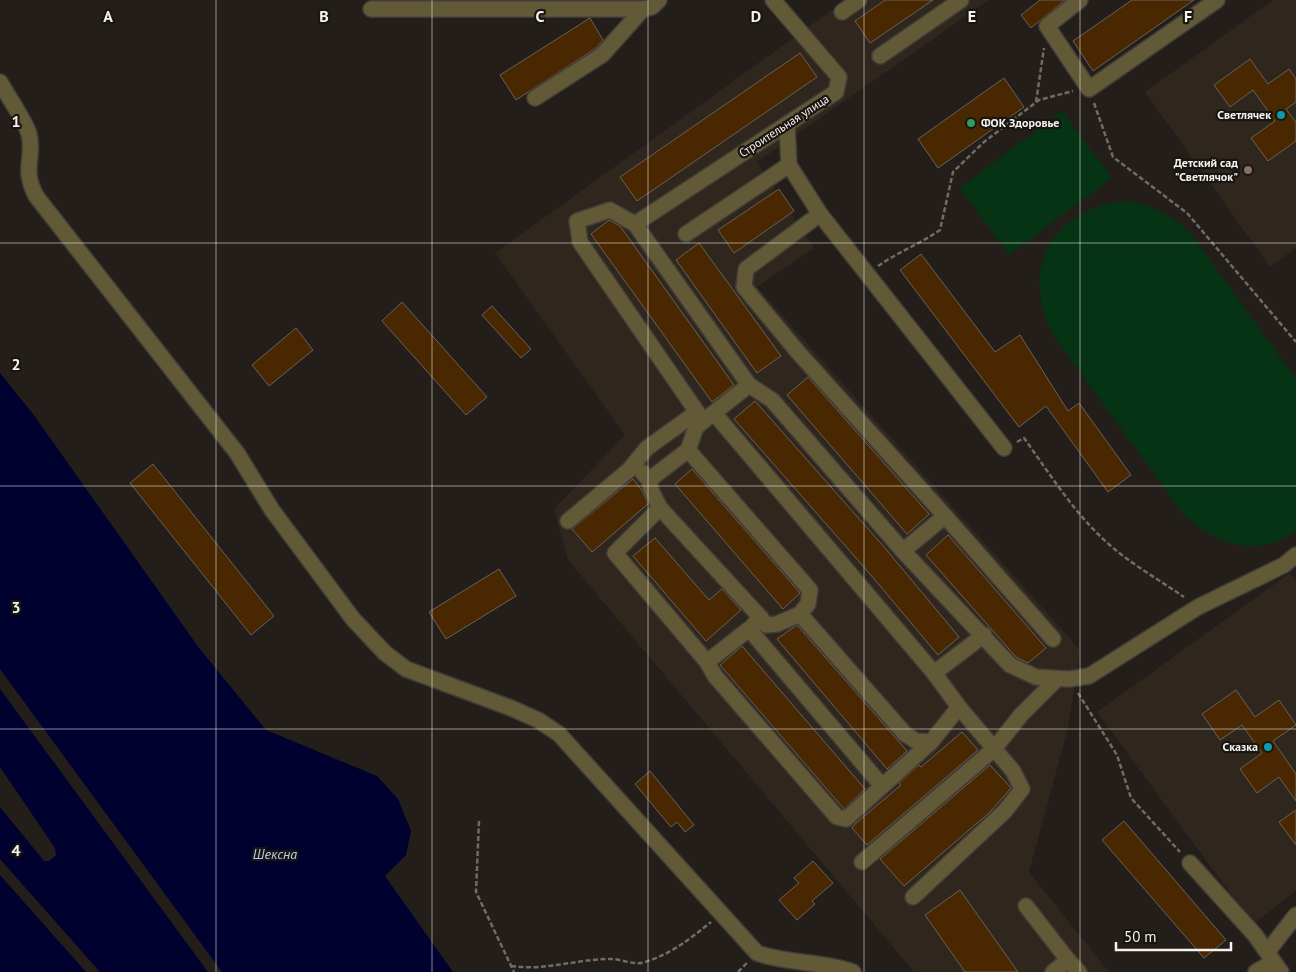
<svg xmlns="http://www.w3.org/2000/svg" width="1296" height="972" font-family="'PT Sans',sans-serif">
<rect width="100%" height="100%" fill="#231e1a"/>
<g fill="#2f271e">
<path d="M846,0h143l-232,162 57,86 -57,39 323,363 -12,78 -39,144 80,100h-195l-346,-412 -14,-51 71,-74 -130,-182z"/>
<path d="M1273,0h23v248l-26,19 -125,-175z"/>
<path d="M1290,573l6,7v311l-43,33 -156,-212z"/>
</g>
<g fill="#053313">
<path d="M1062,111l50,67 -103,77 -49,-67z"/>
<path d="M1122,201c30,3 50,13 71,35l103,143v152c-40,29 -86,12 -116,-21l-126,-174c-35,-64 -5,-125 68,-135z"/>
</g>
<g fill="#00012e">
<path d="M0,373l33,41 166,234 67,82 111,46 21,23 13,32 -5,24 -21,21 68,96h-231l-222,-303z"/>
<path d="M0,689l208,283h-108l-100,-113v-52l44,54h5l7,-6 -1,-7 -55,-81z"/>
<path d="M0,875l86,97h-86z"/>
</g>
<g fill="#492700" stroke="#67625d">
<path d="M885,0h48l-63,43 -15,-22z"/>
<path d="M1040,0h25l-34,28 -10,-13z"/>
<path d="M1132,0h62l-101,71 -20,-30z"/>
<path d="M590,18l13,22 -7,8 -80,52 -16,-25z"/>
<path d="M800,53l17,24 -180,124 -17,-24z"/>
<path d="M1250,59l18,25 21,-15 7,10v23l-10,7 10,13v19l-28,20 -17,-23 24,-17 -22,-31 -23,17 -16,-22z"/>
<path d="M1004,78l20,29 -86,61 -20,-29z"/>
<path d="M779,189l15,22 -60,42 -16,-23z"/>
<path d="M609,220l11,6 114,159 -22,17 -121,-168z"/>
<path d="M699,243l82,113 -24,17 -81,-113z"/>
<path d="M921,254l74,98 25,-17 48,76 11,-8 52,72 -23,17 -62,-86 -27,21 -119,-157z"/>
<path d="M402,302l85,95 -21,18 -84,-94z"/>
<path d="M492,306l39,43 -10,9 -39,-43z"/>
<path d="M296,328l17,22 -44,36 -17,-21z"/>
<path d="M808,377l121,137 -22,20 -120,-139z"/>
<path d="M755,401l130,147 74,89 -21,18 -68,-81 -136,-155z"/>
<path d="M153,464l121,152 -23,19 -121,-152z"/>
<path d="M692,469l108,124 -17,16 -108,-125z"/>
<path d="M633,479l8,10 7,15 -56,48 -20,-23z"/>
<path d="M948,535l98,113 -18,15 -12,-6 -90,-102z"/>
<path d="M655,538l54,62 13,-11 19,21 -35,31 -73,-85z"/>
<path d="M499,569l17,27 -70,43 -17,-27z"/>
<path d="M797,625l110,126 -20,18 -110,-130z"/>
<path d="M742,646l123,143 -21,20 -124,-144z"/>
<path d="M1236,690l19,27 24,-17 17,25 -23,16 23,33v27l-17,-24 -22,16 -17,-24 22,-16 -20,-28 -22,15 -18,-26z"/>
<path d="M962,732l16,18 -111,95 -15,-17 4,-5 45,-38 -2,-2 20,-18 2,2z"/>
<path d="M990,765l21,23 -21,24 -86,74 -24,-27z"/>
<path d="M650,771l44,54 -9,7 -8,-10 -6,5 -36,-43z"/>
<path d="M1296,810v35l-17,-23z"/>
<path d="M1124,821l102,119 -22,18 -102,-118z"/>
<path d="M813,861l20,22 -21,18 3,3 -18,16 -18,-20 20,-17 -5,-5z"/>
<path d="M960,890l58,82h-53l-40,-57z"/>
</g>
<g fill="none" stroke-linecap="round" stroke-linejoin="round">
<g stroke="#403c38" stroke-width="18">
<g id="minor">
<path d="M1080,0l-33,26 42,63 128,-89"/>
<path d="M371,9h272"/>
<path d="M842,12l17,-12"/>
<path d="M880,56l81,-56"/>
<path d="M0,82c7,13 26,40 29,52 6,24 -8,33 7,62l201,257 35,57 81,109 32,34 21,16 105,39 27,12 21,14 198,219c31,11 65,8 96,19"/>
<path d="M535,98l67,-43 41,-46 9,-2 7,-7"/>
<path d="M787,124l2,41 31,49 184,234"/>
<path d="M820,214l-74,55 -2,18 53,64 148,165 -42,35"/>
<path d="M635,224l201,-132 3,-15 -66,-77"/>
<path d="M686,234l103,-69"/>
<path d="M749,385l-53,42 1,-15 -117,-170 -3,-21 33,-11 25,14 114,161 23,15 131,151 107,114 26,12 33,2 20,-3 109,-69 86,-42 12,-10"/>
<path d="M714,413l220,260 50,-38"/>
<path d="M696,427l-8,23 122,140 -2,14 -8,10 105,120 11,7 15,1 28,-35 54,64 9,18 -17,22 -92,86"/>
<path d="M642,472l7,8 39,-30"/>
<path d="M649,480l2,10 9,18 -45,45 92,109 8,14 122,141 9,2 85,-77"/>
<path d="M660,508l101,110"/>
<path d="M945,516l108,123"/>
<path d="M568,521l61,-51 18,-22 50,-36"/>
<path d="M754,624l7,-6 5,7 11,-1 23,-10"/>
<path d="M707,662l42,-33 133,157"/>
<path d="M934,673l25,34"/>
<path d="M862,862l132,-113 27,-34 36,-36"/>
<path d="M1190,863l65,72 26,37"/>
<path d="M1026,906l42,54"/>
<path d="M1268,951l28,-36"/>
<path d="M1053,972l15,-12 11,12"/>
<path d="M1256,972l17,-10"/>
</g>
</g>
<g stroke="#6f6b67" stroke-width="2.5" stroke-dasharray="5 2.5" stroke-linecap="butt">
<path d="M1036,102l8,-54"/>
<path d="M1094,103l19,54 74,56 109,129"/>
<path d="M878,266c20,-14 42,-22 62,-36l13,-58 31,-30 55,-42 34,-9"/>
<path d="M1017,442l7,-4c23,32 45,67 73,95 25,26 58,44 87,64"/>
<path d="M1078,693l39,62 14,43 49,54"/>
<path d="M479,821l-3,71 38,80"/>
<path d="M511,966c35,5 65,-7 100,-7 11,0 24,7 34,3 26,-8 45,-23 66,-40"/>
<path d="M738,972l9,-9"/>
</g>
<use href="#minor" stroke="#625936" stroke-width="15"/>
</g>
<path fill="none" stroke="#f5f2ef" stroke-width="1" stroke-opacity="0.55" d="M216,0v972M432,0v972M648,0v972M864,0v972M1080,0v972M0,243h1296M0,486h1296M0,729h1296"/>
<g fill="#0f9aa8" stroke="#191511" stroke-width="2">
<circle cx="1281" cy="115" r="5"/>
<circle cx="1268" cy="747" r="5"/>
</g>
<circle fill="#2e9e5b" stroke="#191511" stroke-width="2" cx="971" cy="123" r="5"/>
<circle fill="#8d6e63" stroke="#191511" stroke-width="2" cx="1248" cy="170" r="5"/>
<g text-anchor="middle" stroke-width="4.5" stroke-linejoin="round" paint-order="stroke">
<g font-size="12" font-weight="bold" fill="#f5f2ef" stroke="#191511" text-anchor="end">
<text x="1271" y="119">Светлячек</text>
<text x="981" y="127" text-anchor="start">ФОК Здоровье</text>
<text x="1238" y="167">Детский сад<tspan x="1238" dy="14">"Светлячок"</tspan></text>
<text x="1258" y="751">Сказка</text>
</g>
<g font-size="12" fill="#f5f2ef" stroke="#191511">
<text transform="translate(784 126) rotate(-33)" y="4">Строительная улица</text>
</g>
<g font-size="14" font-style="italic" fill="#b3cbf1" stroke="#191511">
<text x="275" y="859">Шексна</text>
</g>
</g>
<g font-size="16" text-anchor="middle" font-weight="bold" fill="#f5f2ef" stroke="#191511" stroke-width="4.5" stroke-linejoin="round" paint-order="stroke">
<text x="108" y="22">A</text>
<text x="324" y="22">B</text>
<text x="540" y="22">C</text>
<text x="756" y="22">D</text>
<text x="972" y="22">E</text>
<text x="1188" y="22">F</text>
<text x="16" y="127">1</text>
<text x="16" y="370">2</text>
<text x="16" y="613">3</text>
<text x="16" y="856">4</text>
</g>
<path d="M1116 942v8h115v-8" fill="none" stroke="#f5f2ef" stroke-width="2.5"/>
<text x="1124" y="942" font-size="15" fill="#f5f2ef" stroke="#191511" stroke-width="4" paint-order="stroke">50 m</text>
</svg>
